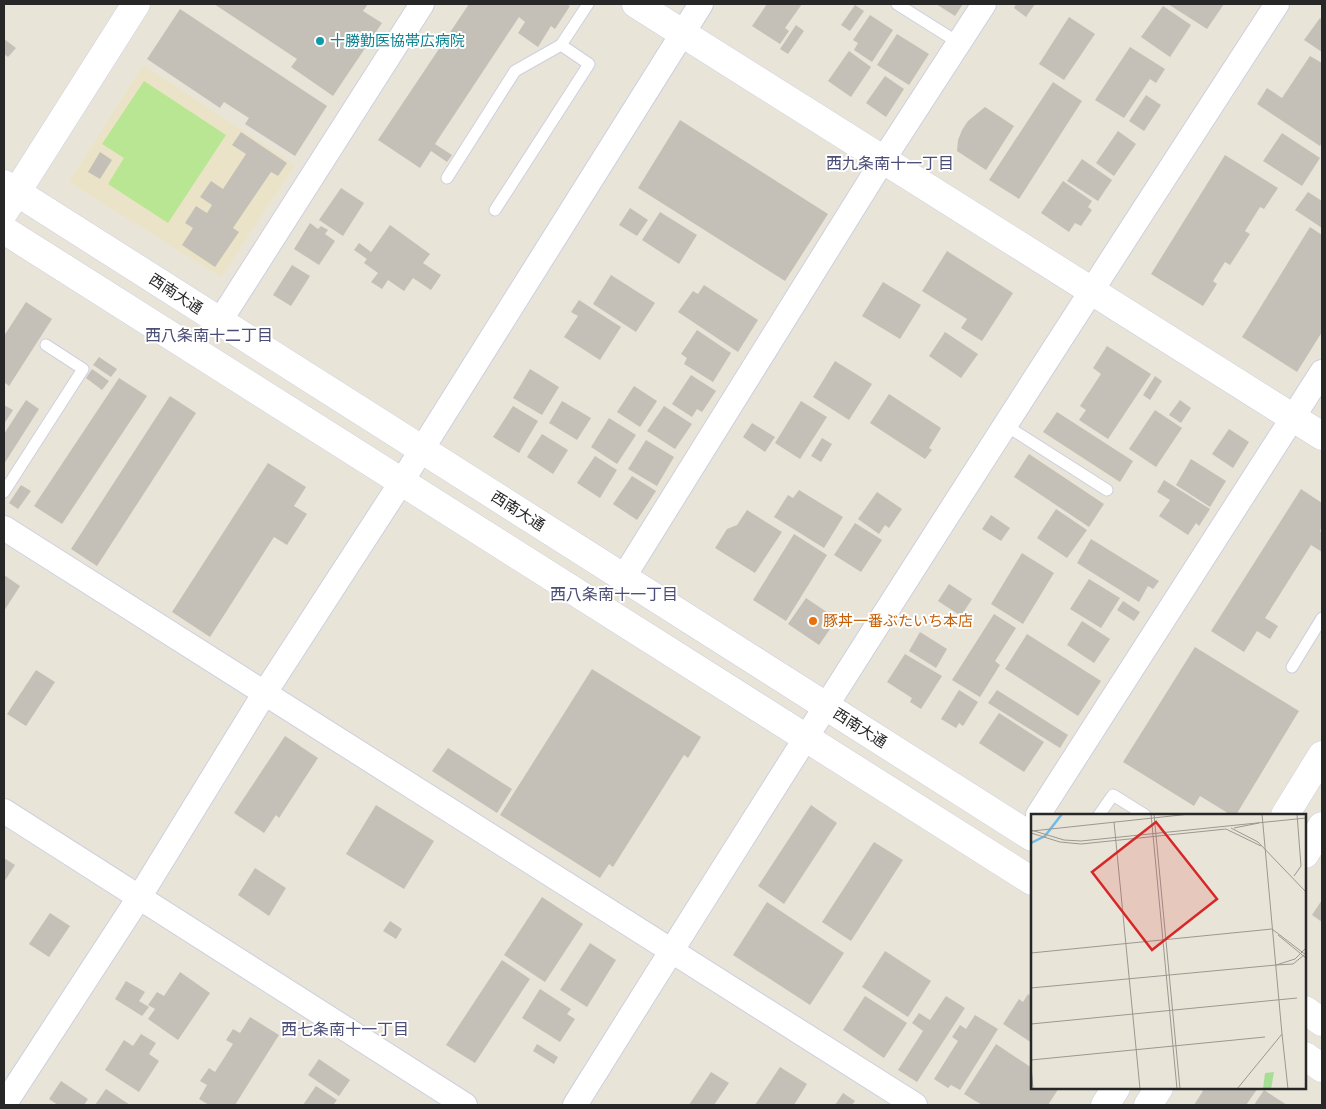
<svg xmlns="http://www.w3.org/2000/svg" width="1326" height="1109" font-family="'Noto Sans','Noto Sans JP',sans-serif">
<rect width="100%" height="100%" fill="#e9e4d8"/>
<path fill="#ebe3c8" d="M143,65l152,100 -74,112 -152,-95z"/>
<path fill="#b9e692" d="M144,81l82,54 -58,88 -60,-39 16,-26 -22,-14z"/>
<g fill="#c4c0b8">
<path d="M214,4h154l-5,7 19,12 -49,73 -42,-29 6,-8z"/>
<path d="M469,4h97l4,2 -15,23 -4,-3 -13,21 -20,-14 7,-11 -6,-5 -84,127 17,11 -5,7 -16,-11 -11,17 -42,-28z"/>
<path d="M767,4h35l-17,24 4,3 -9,13 -28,-18z"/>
<path d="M936,4h27l-8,12z"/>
<path d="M1016,4h19l-9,13 -12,-9z"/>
<path d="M1168,4h56l-17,25z"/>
<path d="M855,5l9,6 -14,20 -9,-6z"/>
<path d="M1163,6l28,19 -21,32 -29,-20z"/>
<path d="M180,9l147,97 -32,50 -50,-32 4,-6 -25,-16 -4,6 -73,-49z"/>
<path d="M870,15l23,15 -21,32 -18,-12 4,-7 -5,-3z"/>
<path d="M1069,17l26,17 -31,46 -25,-16z"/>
<path d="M1320,18l2,2v32l-18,-12z"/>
<path d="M796,25l8,6 -16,23 -8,-5z"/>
<path d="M897,34l32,20 -20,31 -32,-20z"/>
<path d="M4,39l12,9 -8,9 -4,-3z"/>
<path d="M1130,47l35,22 -9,14 -6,-4 -26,39 -29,-18z"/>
<path d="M849,51l22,16 -20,30 -23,-16z"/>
<path d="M1310,56l12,7v79l-2,4 -63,-42 10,-16 15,10z"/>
<path d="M885,76l19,13 -18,28 -20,-14z"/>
<path d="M1053,82l29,19 -63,98 -30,-19z"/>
<path d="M1146,95l15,10 -17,26 -15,-10z"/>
<path d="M985,107l29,19 -28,44 -29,-19 1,-11 4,-10 6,-9z"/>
<path d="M680,120l148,94 -43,67 -147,-93z"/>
<path d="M1118,131l18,13 -22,32 -18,-13z"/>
<path d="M241,132l46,31 -9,13 -7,-4 -38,56 6,4 -24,35 -33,-22 11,-17 -8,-5 11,-17 11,7 5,-8 -12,-8 11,-16 12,8 23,-35 -14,-9z"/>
<path d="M1282,133l38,25 -18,28 -39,-25z"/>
<path d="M100,152l12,8 -12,19 -12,-7z"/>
<path d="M1225,155l53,33 -14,21 -4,-2 -15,24 5,3 -20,31 -5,-3 -12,19 4,3 -14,22 -52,-32z"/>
<path d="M1082,159l30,21 -14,21 -31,-20z"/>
<path d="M1063,181l29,20 -4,6 4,3 -11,16 -6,-3 -6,9 -28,-19z"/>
<path d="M341,188l23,15 -21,33 -24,-16z"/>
<path d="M1308,192l14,9v27l-27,-18z"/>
<path d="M630,208l18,12 -11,16 -18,-11z"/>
<path d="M660,212l37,23 -18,29 -37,-24z"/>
<path d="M310,223l8,6 3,-3 7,4 -3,4 10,7 -16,24 -25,-16z"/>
<path d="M390,225l40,29 -7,9 18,12 -10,15 -18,-12 -9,13 -16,-11 -6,9 -11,-7 7,-9 -14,-10 3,-4 -13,-9 5,-7 12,9z"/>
<path d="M1310,227l12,8v97l-25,40 -55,-35z"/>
<path d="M947,251l66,42 -31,48 -21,-13 6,-9 -45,-28z"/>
<path d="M292,265l18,11 -19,30 -18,-11z"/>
<path d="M611,275l44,28 -19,29 -43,-28z"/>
<path d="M883,282l38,23 -21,34 -38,-23z"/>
<path d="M704,285l54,35 -20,32 -60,-40 15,-21 5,3z"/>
<path d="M579,300l42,27 -21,33 -36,-23 14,-21 -7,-4z"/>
<path d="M26,302l26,17 -43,67 -5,-4v-46z"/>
<path d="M697,330l34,23 -18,29 -29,-18 3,-6 -6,-4z"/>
<path d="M945,332l33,22 -17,24 -32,-22z"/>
<path d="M1107,346l44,28 -43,65 -29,-19 7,-10 -6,-4 21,-32 -8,-6z"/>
<path d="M99,357l18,12 -6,8 -18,-12z"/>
<path d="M835,361l37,23 -23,36 -36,-23z"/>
<path d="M92,369l17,12 -7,9 -16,-12z"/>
<path d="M530,369l29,18 -17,28 -29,-17z"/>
<path d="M691,375l25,16 -14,21 -5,-3 -5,8 -20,-13z"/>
<path d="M1155,376l7,5 -12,19 -7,-5z"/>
<path d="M119,378l28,18 -85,128 -28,-18z"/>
<path d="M634,386l23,15 -17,26 -23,-15z"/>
<path d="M889,394l52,34 -12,20 3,2 -7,9 -55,-36z"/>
<path d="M170,396l26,17 -99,153 -26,-17z"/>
<path d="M26,400l13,9 -35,55v-30z"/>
<path d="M1180,400l11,8 -10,15 -12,-8z"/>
<path d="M562,401l29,17 -14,22 -28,-17z"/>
<path d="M801,401l26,16 -27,42 -25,-16z"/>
<path d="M4,405l9,5 -9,14z"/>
<path d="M513,406l25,15 -19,32 -26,-16z"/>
<path d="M664,406l28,18 -17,25 -28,-18z"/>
<path d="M1155,410l27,18 -26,39 -27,-18z"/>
<path d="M1057,412l76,49 -13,21 -77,-50z"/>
<path d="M609,418l27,17 -19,29 -26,-17z"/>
<path d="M752,423l23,14 -10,15 -22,-15z"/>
<path d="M1229,429l20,13 -16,26 -21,-14z"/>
<path d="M542,434l26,16 -15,24 -26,-17z"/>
<path d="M822,438l10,6 -11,18 -10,-6z"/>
<path d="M646,440l28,17 -17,29 -29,-17z"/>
<path d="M1029,454l75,50 -15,23 -75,-50z"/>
<path d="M595,456l22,14 -17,28 -23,-15z"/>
<path d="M1191,459l35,22 -16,26 -34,-22z"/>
<path d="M268,463l38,24 -12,19 13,8 -20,31 -13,-8 -64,100 -38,-25z"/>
<path d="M632,476l24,15 -19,29 -24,-16z"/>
<path d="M1164,480l46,29 -11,17 -3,-3 -8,12 -29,-19 11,-16 -13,-8z"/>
<path d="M21,485l10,6 -13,18 -9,-6z"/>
<path d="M1301,489l21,14v24l-2,4 2,2v19l-11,-7 -46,73 13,8 -8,13 -13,-8 -13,21 -33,-21z"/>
<path d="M799,490l44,27 -19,31 -50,-31 14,-22 5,3z"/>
<path d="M877,492l25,17 -13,19 -4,-3 -6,9 -21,-15z"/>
<path d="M1056,509l31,21 -20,28 -30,-20z"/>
<path d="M747,510l35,22 -27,41 -40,-25 12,-19 10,-4z"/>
<path d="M991,515l19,13 -9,13 -19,-12z"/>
<path d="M855,523l27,17 -21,32 -27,-17z"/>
<path d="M794,534l33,21 -41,66 -33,-21z"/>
<path d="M1091,539l68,42 -6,8 -5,-3 -9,16 -62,-39z"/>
<path d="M1022,553l32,20 -31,51 -32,-20z"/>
<path d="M4,575l16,11 -16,25z"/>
<path d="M1089,579l31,19 -19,30 -31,-19z"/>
<path d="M949,584l23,15 -11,17 -23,-15z"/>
<path d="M806,598l31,21 -18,26 -31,-21z"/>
<path d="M1123,601l17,11 -6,9 -17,-11z"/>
<path d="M994,614l22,14 -21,33 5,4 -20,32 -28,-17z"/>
<path d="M1082,621l28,18 -16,24 -27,-18z"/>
<path d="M920,632l27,17 -11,19 -27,-17z"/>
<path d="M1027,634l74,47 -23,35 -73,-47z"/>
<path d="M1195,647l104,64 -63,104h-5l-31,-19 -6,10 -71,-44z"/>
<path d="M905,654l37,22 -21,33 -11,-7 2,-4 -25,-16z"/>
<path d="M592,669l109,68 -13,21 -4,-3 -71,112 -4,-3 -9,14 -100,-63z"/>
<path d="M36,670l19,12 -29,44 -19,-12z"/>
<path d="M959,690l19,12 -15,24 -4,-3 -3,5 -15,-9z"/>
<path d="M997,690l71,45 -8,13 -72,-45z"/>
<path d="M999,713l45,29 -20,30 -45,-29z"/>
<path d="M285,736l33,22 -39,60 -3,-3 -12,18 -30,-20z"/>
<path d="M448,748l64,41 -15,24 -65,-42z"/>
<path d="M376,805l58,36 -30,48 -58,-35z"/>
<path d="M811,805l26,18 -53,81 -26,-18z"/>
<path d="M874,842l29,18 -52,81 -29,-19z"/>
<path d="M4,858l11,7 -11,17z"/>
<path d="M255,868l31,20 -17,28 -31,-21z"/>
<path d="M542,897l41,27 -38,58 -41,-27z"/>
<path d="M1322,900v22l-10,-7z"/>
<path d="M767,902l77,51 -34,52 -77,-50z"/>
<path d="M50,913l20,13 -21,31 -20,-13z"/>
<path d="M390,921l12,8 -6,10 -13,-8z"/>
<path d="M590,943l26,17 -29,47 -27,-17z"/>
<path d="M885,951l46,30 -23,36 -46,-30z"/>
<path d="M502,960l28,19 -55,84 -29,-18z"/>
<path d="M180,972l30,21 -32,47 -30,-21 7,-10 -7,-4 9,-13 7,4z"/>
<path d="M126,981l19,11 -6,9 10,6 -7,9 -27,-17z"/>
<path d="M540,989l31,20 -4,5 8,5 -15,23 -38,-24z"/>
<path d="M1028,994l4,3v46l-29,-19 16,-25 4,3z"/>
<path d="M865,996l42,27 -23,35 -41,-28z"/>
<path d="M946,996l19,12 -48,74 -19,-12 25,-39 -11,-8 7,-10 11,7z"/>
<path d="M975,1015l23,14 -38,61 -9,-5 -3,3 -14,-9 24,-38 -6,-4 8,-12 6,4z"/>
<path d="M250,1017l29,18 -44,70h-26l-10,-6 8,-14 -7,-4 9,-13 6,4 18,-28 -7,-4 7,-11 7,4z"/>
<path d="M141,1034l15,9 -7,11 10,7 -20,31 -34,-22 19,-30 9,6z"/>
<path d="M537,1044l21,13 -4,7 -21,-13z"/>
<path d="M996,1044l36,24v20h27l-11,17h-66l-18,-11z"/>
<path d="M319,1059l31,21 -11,16 -31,-21z"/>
<path d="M780,1067l27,17 -13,21h-39z"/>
<path d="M711,1072l18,11 -15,22h-25z"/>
<path d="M61,1081l27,18 -4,6h-26l-9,-6z"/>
<path d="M316,1086l21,14 -4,5h-30z"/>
<path d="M1198,1088h60l-12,17h-52l9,-14z"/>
<path d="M106,1089l24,16h-35z"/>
<path d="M1264,1090l23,15h-33z"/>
<path d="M843,1093l12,8 -3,4h-17z"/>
</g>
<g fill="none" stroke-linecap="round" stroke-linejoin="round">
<g stroke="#cecfe0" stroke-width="13">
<g id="service">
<path d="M897,4l62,39"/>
<path d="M447,178l68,-107 46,-26"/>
<path d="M495,210l94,-146 -28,-19 27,-41"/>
<path d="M1005,425l102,65"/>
<path d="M4,492l79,-123 -37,-24"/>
<path d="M1292,667l30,-49"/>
<path d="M1099,815l14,-20 32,20"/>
</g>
</g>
<g stroke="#cecfe0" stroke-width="26">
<g id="minor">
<path d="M220,321l202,-317"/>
<path d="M4,528l911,577"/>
<path d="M623,578l260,-418 101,-156"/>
<path d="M4,811l461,294"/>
<path d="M1038,815l284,-443"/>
<path d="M4,1105l136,-209 124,-202 138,-213 299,-477"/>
<path d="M575,1105c230,-369 465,-736 702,-1101"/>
</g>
</g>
<g stroke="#cecfe0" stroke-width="29">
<g id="tertiary">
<path d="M636,4l686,432"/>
<path d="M4,184l1028,653"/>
<path d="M4,212l132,-208"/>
<path d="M4,230l1028,651"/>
<path d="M1285,815l37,-60"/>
<path d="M1305,854l17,-28"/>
<path d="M1305,1010l17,12"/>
<path d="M1305,1056l17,12"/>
<path d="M1105,1105l11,-17"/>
<path d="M1148,1105l11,-17"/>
</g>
</g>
<use href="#service" stroke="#fff" stroke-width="11"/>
<use href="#minor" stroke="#fff" stroke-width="24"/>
<use href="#tertiary" stroke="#fff" stroke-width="28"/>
</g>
<circle fill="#0f9aa8" stroke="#fff" stroke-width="2" cx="320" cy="41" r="5"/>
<circle fill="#e8710a" stroke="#fff" stroke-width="2" cx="813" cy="621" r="5"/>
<g text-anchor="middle" stroke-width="4" stroke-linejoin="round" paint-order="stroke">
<g font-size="15" fill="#0d838f" stroke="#fff" text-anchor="start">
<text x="330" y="46">十勝勤医協帯広病院</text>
</g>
<g font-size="15" fill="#272727" stroke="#fff">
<text transform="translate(176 294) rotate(33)" y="5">西南大通</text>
<text transform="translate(518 511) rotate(32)" y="5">西南大通</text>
<text transform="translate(860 728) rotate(32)" y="5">西南大通</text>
</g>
<g font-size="15" fill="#c56008" stroke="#fff" text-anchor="start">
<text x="823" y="626">豚丼一番ぶたいち本店</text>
</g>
<g font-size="16" fill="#4a4d75" stroke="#fff">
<text x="890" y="169">西九条南十一丁目</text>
<text x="209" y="341">西八条南十二丁目</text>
<text x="614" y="600">西八条南十一丁目</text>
<text x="345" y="1035">西七条南十一丁目</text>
</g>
</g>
<g transform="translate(1031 814)">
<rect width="275" height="275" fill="#e9e4d8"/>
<path d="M243,258l-3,17h-8l2,-16z" fill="#a7de96"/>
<path fill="none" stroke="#6ebbe9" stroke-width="2.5" d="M0,29l14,-7 17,-22"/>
<path fill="none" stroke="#9b9891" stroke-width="1" d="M120,0l26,275M123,0l26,275M83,8l26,267M200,14l27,14 48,50M203,14l25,-5M0,16l33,10 17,1 225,-23M1,17l158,-17M0,19l29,9 21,2 145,-15 35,17M263,62l7,-10 -4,-52M247,121l28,23M0,139l241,-24 34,26M245,151l17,-1 11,-9M0,174l245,-23 19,-6 11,-11M0,210l266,-26M251,220l6,55M0,246l234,-23M0,252l2,23M206,275l45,-55 -20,-220"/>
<path fill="#d62828" fill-opacity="0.15" stroke="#d62828" stroke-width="2.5" d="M125,8l61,77 -65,51 -60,-78z"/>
<rect width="275" height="275" fill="none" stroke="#272727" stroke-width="2.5"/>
</g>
<rect width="1326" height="1109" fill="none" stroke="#272727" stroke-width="10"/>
</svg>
